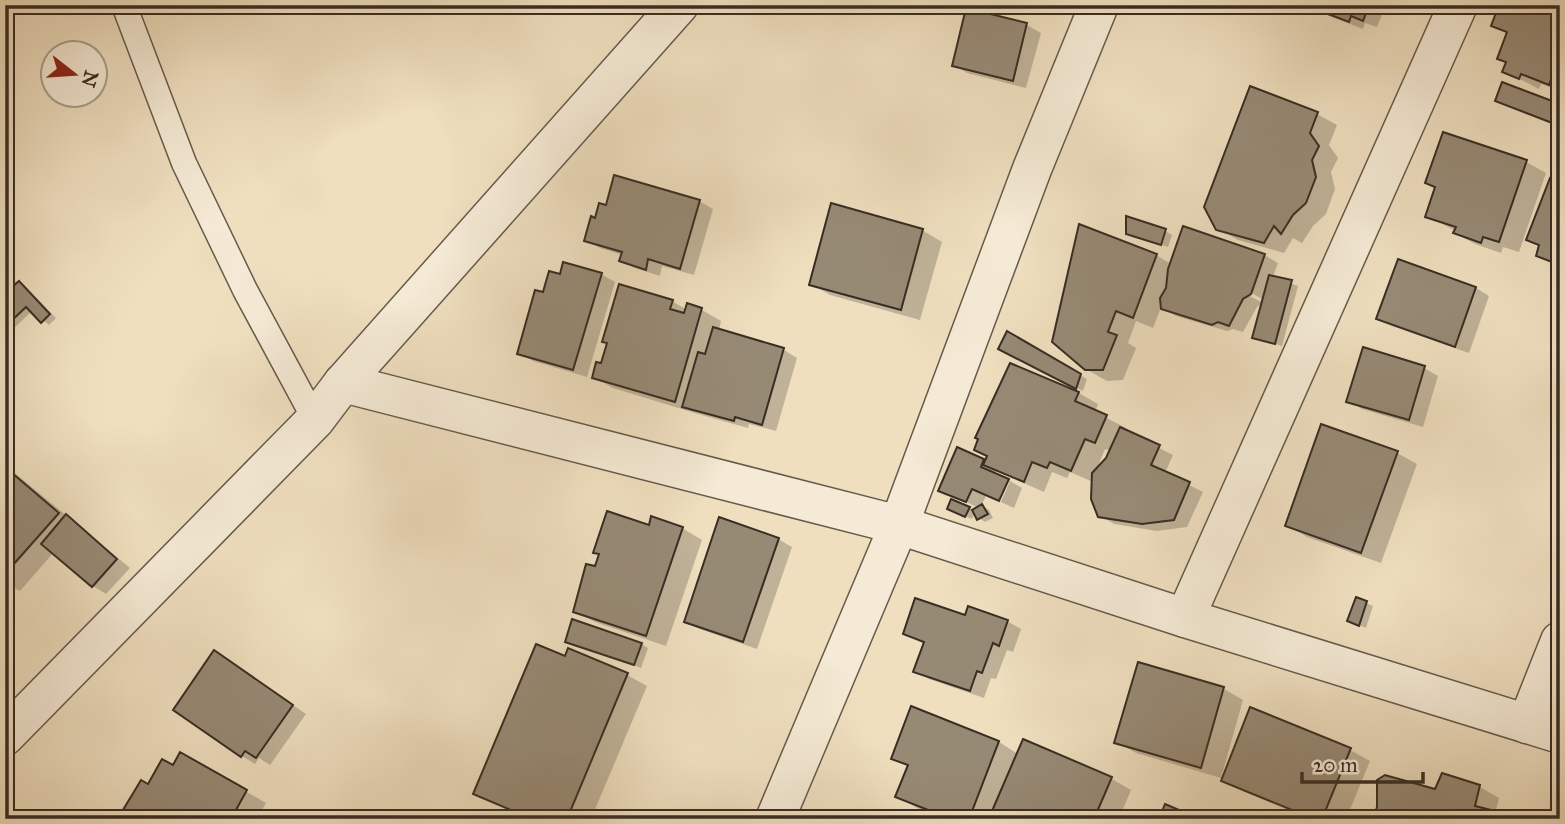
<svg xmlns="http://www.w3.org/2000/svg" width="1565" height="824" font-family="'IM FELL Great Primer',serif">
<rect width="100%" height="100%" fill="#efdfbf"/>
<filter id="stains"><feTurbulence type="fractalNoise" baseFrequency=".00286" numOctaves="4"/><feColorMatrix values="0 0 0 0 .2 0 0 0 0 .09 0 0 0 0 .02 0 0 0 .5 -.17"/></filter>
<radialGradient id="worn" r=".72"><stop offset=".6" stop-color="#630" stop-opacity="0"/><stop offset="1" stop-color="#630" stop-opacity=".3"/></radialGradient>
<g fill="#0003" fill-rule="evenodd">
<path d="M1301,5h85l-9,22 -12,-4 -2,6z"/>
<path d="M1560,5v86l-19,-7 -2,5 -35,-18 4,-8v-29l-15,-9z"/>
<path d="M968,10l59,15 14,8 -15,55 -59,-15 -13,-8z"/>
<path d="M1317,114l20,11 -8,20 9,13 -7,14 4,17 -9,25 -13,12 -11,17 -9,-5 -9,15 -46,-13 -21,-12z"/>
<path d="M1526,162l20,11 -27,79 -16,-5 -2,6 -26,-9 -20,-11 1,-2 -29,-15 10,-29z"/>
<path d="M699,201l14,8 -19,66 -32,-9 -2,10 -25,-8 -14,-8 2,-5 -23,-7 -14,-8 11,-20 10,-13z"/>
<path d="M922,230l20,12 -22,78 -90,-25 -19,-11z"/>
<path d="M1165,231l7,4 -4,12 -40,-14z"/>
<path d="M1156,255l15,9 93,-9 14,8 -5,14 25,9 -16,60 -28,-9 10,-37 -20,-11 -2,3 21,11 -6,4 -14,25 -10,-3 -6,2 -51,-15 -15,-9 -8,21 -17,-7 -8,22 8,5 -13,32 -16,1 -21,-12 -32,-28z"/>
<path d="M1399,261l77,27 13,8 -20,57 -77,-27 -14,-8z"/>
<path d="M601,274l14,8 -28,95 -54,-16 -14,-8 25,-59 17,-18z"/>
<path d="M19,283l6,4 31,31 -7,7 -17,-14 -27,26v-41z"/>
<path d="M672,301l15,9 1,-5 14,5 19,11 -2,10 65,19 13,8 -21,73 -27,-7 -1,4 -50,-14 -85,-26 -19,-11 8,-12z"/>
<path d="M1007,333l80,46 -4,12 -77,-39z"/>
<path d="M1011,365l68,28 19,11 -3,8 31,16 -1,3 48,24 -8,18 38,19 -16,35 -30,4 -43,-7 -15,-9 -6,-33 -23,-10 -3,6 -15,-6 -8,20 -48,-21 -1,4 12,5 -9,21 -12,-5 -5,10 8,4 4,8 -8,4 -6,-4 -4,-6 -3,7 -17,-7 14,-4 5,3 5,-3 -39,-18 18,-40 28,12zM1105,449l6,2 -4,8 -11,12z"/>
<path d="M1424,368l14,8 -15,51 -61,-18 -13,-8z"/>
<path d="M1397,453l20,11 -36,99 -74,-26 -19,-12z"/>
<path d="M5,465l125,103 -24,26 -13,-8 -39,-34 -34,39 -15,-8z"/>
<path d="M1010,481l12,7 -8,20 -13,-6z"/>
<path d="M650,527l32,1 20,12 -36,106 -71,-24 -20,-11 21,-42z"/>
<path d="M778,539l14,8 -35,102 -57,-20 -14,-7z"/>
<path d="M1366,603l7,3 -7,22 -10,-4z"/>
<path d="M966,617l41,4 14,8 -8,23 -6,-2 -11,29 -5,-1 -7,20 -55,-19 -13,-8 9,-27 -20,-10z"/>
<path d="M567,641l74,3 7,4 -7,20z"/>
<path d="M566,659l61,16 20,11 -56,133h-62l-54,-26z"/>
<path d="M228,660l78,54 -36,51 -11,-7 -4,6 -13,-8z"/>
<path d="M1139,664l85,25 19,11 -22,78 -85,-25 -19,-11z"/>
<path d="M1024,741l88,38 19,11 -12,29h-109l-14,-8 -3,8h-47l-29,-11 -19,-12 11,-29 -16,-9 106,-16 19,12z"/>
<path d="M1350,750l20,11 -24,58h-36l-67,-28 -20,-11z"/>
<path d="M181,754l85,49 -9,16h-127l19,-32 24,-19z"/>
<path d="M1443,775l37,12 19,11 -4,16 9,5h-129l61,-28z"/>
</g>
<g fill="#978a75" stroke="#382d24" stroke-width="2">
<path d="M1304,5h65l-6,16 -12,-5 -2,6z"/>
<path d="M1499,5h61v75l-8,-3 -3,8 -28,-11 -2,5 -17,-7 4,-10 -9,-3 10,-27 -16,-6z"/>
<path d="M966,8l61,15 -14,58 -61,-15z"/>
<path d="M1502,82l58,22v22l-65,-25z"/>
<path d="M1250,86l68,26 -8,21 9,13 -7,14 4,17 -10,26 -13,12 -12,19 -7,-8 -10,17 -48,-13 -12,-23z"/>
<path d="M1443,132l84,28 -28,82 -16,-5 -2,6 -28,-10 3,-6 -31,-10 10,-30 -10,-4z"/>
<path d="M614,175l86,25 -20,69 -32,-10 -2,11 -27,-9 3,-9 -38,-11 7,-25 4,2 4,-15 7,2z"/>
<path d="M1550,178l10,4v83l-24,-9 3,-11 -13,-5z"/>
<path d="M831,203l92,26 -22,81 -92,-25z"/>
<path d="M1126,216l40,13 -5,16 -35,-11z"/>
<path d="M1079,224l78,30 -24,64 -17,-7 -8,21 9,3 -14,35h-18l-33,-28z"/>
<path d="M1183,226l82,28 -14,40 -8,5 -14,27 -11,-4 -6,3 -51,-16 -1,-11 6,-10 2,-19z"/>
<path d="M1398,259l78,28 -21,60 -79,-28z"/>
<path d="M563,262l39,11 -29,97 -56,-16 18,-64 8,2 6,-21 11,3z"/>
<path d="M1269,275l23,5 -17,64 -23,-6z"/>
<path d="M19,281l31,33 -9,9 -15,-16 -21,20v-34z"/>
<path d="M619,284l54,16 -3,9 14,4 3,-10 15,5 -27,94 -83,-24 4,-16 5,1 6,-20 -5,-1z"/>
<path d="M713,327l71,21 -22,77 -27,-8 -1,4 -52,-14 16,-55 7,2z"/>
<path d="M1007,331l74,43 -5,15 -78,-40z"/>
<path d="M1363,347l62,19 -16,54 -63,-18z"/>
<path d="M1010,363l69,29 -4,9 32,14 -12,28 -10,-4 -14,32 -21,-9 -3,6 -15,-6 -8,20 -41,-17 4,-9 -13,-6 4,-11 -3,-1z"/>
<path d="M1321,424l77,27 -37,102 -76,-27z"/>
<path d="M1120,427l40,18 -9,20 39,17 -16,38 -32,4 -44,-7 -7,-18 1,-26 14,-15z"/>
<path d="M957,447l27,12 -3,8 28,12 -10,22 -27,-12 -6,13 -28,-11z"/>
<path d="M5,467l54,46 -54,61z"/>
<path d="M951,499l19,8 -5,10 -18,-8z"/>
<path d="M982,504l6,10 -11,6 -5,-10z"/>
<path d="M607,511l42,14 2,-9 32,11 -37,109 -73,-24 13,-48 9,2 4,-12 -6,-1z"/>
<path d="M66,514l51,45 -25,28 -51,-43z"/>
<path d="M719,517l60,21 -36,104 -59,-20z"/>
<path d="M1356,597l11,4 -8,25 -12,-5z"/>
<path d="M915,598l50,17 3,-9 40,14 -9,26 -6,-3 -11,30 -5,-2 -7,20 -57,-19 11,-30 -21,-8z"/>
<path d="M572,619l70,24 -8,22 -69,-23z"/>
<path d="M536,644l29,12 3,-8 60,25 -61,146h-35l-59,-25z"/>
<path d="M214,650l79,55 -37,53 -11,-7 -4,6 -68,-47z"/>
<path d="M1138,662l86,25 -23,81 -87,-25z"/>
<path d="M911,706l88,35 -30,78h-18l-56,-22 13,-32 -17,-6z"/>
<path d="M1250,707l101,41 -29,71h-8l-93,-38z"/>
<path d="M1023,739l89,38 -18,42h-83l-19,-8z"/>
<path d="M180,752l67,38 -16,29h-104l-7,-4 21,-35 7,4 14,-25 11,6z"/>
<path d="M1442,773l38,12 -5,21 20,5 -2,8h-120l4,-12v-27l8,-5 50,14z"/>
<path d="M1165,804l35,15h-41z"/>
</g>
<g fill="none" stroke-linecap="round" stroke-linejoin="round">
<g stroke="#665a4b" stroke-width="27">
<path id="service" d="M124,5l60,158 61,127 70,130"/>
</g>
<g stroke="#665a4b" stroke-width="41">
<g id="minor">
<path d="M343,383l556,142 286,93 375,116"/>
<path d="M1185,618l273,-613"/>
<path d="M1527,724l33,-83"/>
<path d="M775,819l124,-294 133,-356 67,-164"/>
</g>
</g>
<g stroke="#665a4b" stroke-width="41">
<path id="tertiary" d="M5,736l310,-316 28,-37 336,-378"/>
</g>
<use href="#service" stroke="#f5ead5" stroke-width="24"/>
<use href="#minor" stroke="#f5ead5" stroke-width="38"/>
<use href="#tertiary" stroke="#f5ead5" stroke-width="38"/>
</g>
<rect width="1565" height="824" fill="none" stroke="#efdfbf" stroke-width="28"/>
<rect x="7" y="7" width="1551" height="810" fill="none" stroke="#382d24" stroke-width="3.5"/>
<rect x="14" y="14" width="1537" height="796" fill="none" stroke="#382d24" stroke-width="2"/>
<g transform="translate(74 74) rotate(107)"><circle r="33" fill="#f5ead5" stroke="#a99e8e" stroke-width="2"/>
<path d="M0-5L12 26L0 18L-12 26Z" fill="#8f2418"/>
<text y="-10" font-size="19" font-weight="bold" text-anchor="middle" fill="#382d24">N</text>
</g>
<path d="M1302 772v10h121v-10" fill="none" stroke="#382d24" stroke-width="3.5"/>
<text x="1313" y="772" font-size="21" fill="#382d24" stroke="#f5ead5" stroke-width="5" paint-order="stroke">20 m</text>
<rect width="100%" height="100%" filter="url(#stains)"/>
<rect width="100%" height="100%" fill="url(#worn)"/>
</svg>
